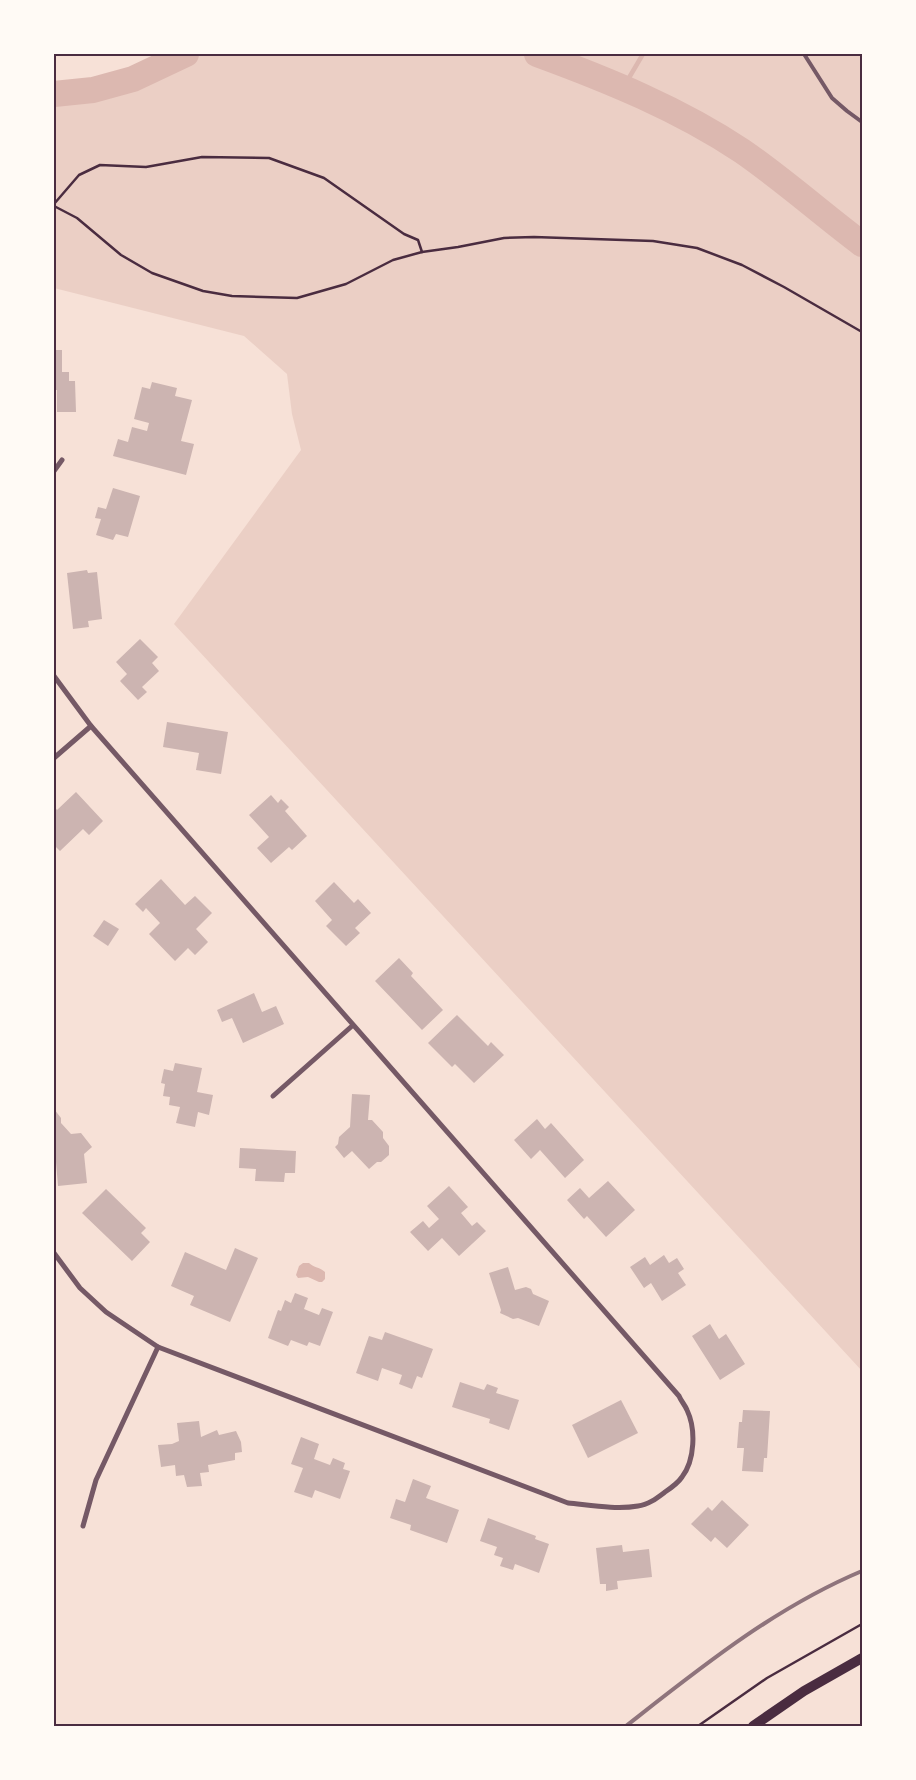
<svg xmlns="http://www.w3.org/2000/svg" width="916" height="1780" font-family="'Exo 2',sans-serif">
<rect width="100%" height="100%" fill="#f7e1d7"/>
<path fill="#ebcfc5" d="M186,54h676v1317l-688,-747 127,-174 -9,-36 -5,-40 -43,-38 -190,-48v-194l39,-4 40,-11z"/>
<path fill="#dcb8b0" d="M303,1263h6c5,5 11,4 16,9v7l-3,3h-3l-11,-5 -10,1 -2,-3 3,-9z"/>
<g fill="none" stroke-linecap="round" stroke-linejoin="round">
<path stroke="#dcb8b0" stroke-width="4.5" d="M623,88l20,-34"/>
<g stroke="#dcb8b0" stroke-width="26">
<path d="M537,54c71,26 142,55 205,97 42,29 80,63 120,93"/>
<path d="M54,94l39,-4 40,-11 53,-25"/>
</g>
</g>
<g fill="#ccb4b1">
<path d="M54,350h8v22h7v9h6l1,31h-19v-22h-3z"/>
<path d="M152,382l25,6 -2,8 17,4 -11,41 13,3 -8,31 -73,-19 5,-17 10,3 4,-15 15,4 2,-8 -15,-4 8,-32 8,2z"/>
<path d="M113,488l27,8 -12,41 -12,-3 -3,6 -17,-5 5,-16 -6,-1 3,-11 8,2z"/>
<path d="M87,570l1,3 9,-1 5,47 -14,2 1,6 -16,2 -6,-56z"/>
<path d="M140,639l18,18 -6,6 7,8 -17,16 5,5 -9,8 -18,-19 7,-7 -11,-12z"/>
<path d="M167,722l61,10 -7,42 -25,-4 3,-17 -36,-6z"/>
<path d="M76,792l27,29 -14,14 -6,-6 -23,22 -6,-6v-39l3,4z"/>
<path d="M271,795l7,8 3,-4 8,8 -4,4 22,25 -15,14 -3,-3 -18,16 -14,-15 12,-11 -20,-22z"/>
<path d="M161,879l24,26 10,-9 17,17 -16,16 12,13 -13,13 -7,-7 -13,13 -26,-27 11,-11 -14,-15 -3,4 -8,-8z"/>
<path d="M334,882l20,21 4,-4 13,14 -16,15 5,5 -14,13 -20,-20 6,-6 -17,-19z"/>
<path d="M104,920l15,9 -11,17 -15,-10z"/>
<path d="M399,958l14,15 -2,3 32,34 -21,20 -47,-49z"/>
<path d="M254,993l8,19 14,-6 8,18 -41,19 -11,-25 -10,4 -5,-12z"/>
<path d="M457,1015l31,31 3,-4 13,13 -30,28 -19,-19 -3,3 -24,-24z"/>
<path d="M175,1063l27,5 -5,24 16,3 -4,20 -11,-3 -3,15 -19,-4 4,-16 -11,-2 1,-8 -7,-1 2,-12 -4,-1 3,-14 9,2z"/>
<path d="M352,1094l18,1 -2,25h4l11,12v6l6,8v9l-8,7h-4l-8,7 -17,-18 -8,7 -9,-11 3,-3 1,-7 11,-10z"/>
<path d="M54,1109l7,9v5l10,11 10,-1 11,14 -8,7 3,29 -29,3 -2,-24 -2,-3z"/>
<path d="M537,1119l8,10 6,-6 33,37 -19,18 -25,-28 -9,9 -17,-19z"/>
<path d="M240,1148l56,3 -1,22h-10l-1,9 -29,-1 1,-12 -17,-1z"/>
<path d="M608,1181l27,29 -29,27 -19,-21 -3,3 -17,-19 13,-12 9,10z"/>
<path d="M449,1186l19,21 -7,6 11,13 5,-4 9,9 -27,25 -17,-18 -14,13 -18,-19 13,-11 6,7 10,-9 -12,-13z"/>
<path d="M106,1189l40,39 -5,5 9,9 -18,19 -50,-48z"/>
<path d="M235,1248l23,10 -28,64 -40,-17 4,-9 -23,-10 14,-34 41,18z"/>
<path d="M664,1255l5,8 8,-5 7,11 -6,4 8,12 -24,16 -11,-18 -7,5 -14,-21 15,-10 5,8z"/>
<path d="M508,1267l7,23 11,-3 5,2 2,5 16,7 -10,25 -21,-8 -5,1 -13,-6 1,-3 -12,-37z"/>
<path d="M295,1293l13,5 -4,11 15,6 3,-7 11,4 -13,34 -11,-4 -2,4 -16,-6 -3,6 -20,-8 10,-28 3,1 4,-11 6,3z"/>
<path d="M710,1324l9,15 7,-5 19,30 -25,16 -28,-44z"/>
<path d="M385,1332l48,17 -11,29 -5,-2 -5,13 -13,-5 3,-9 -20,-7 -4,13 -22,-8 13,-37 13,4z"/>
<path d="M460,1382l24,8 3,-6 11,4 -2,5 23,7 -10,30 -20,-7 1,-4 -38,-12z"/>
<path d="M621,1400l17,33 -50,25 -16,-33z"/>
<path d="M743,1410l27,1 -3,47h-3l-1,14 -21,-1 2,-23h-7l2,-26h3z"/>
<path d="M199,1421l2,16 16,-7 2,5 17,-4 5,11 1,10 -7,1v7l-27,5 1,7 -9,1 2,13 -15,1 -3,-12 -8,1 -1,-11 -14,2 -3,-22 14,-1 7,-3 -2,-18z"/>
<path d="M301,1437l18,7 -5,15 16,6 3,-7 12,5 -2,6 7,2 -10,28 -25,-9 -3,8 -18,-6 9,-24 -12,-4z"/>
<path d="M413,1479l18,7 -5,12 33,12 -12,33 -37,-13 1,-5 -21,-7 6,-19 9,3z"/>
<path d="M722,1500l27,25 -22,23 -12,-11 -4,5 -20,-18 17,-17 4,4z"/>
<path d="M488,1518l48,18 -1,3 14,5 -10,29 -24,-9 -2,6 -13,-4 3,-8 -9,-3 3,-8 -17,-6z"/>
<path d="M622,1545l1,7 26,-3 3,28 -35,4 1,8 -12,2v-7h-6l-4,-36z"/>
</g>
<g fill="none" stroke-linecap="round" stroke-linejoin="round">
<g stroke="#4a2c40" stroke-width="2.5">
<path d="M54,204l25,-29 21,-10 46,2 56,-10 67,1 55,20 80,56 14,6 4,12"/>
<path d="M54,206l23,12 44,37 31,18 51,18 29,5 65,2 49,-14 47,-24 29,-8 36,-5 46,-9 30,-1 119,4 44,7 45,17 42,22 78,45"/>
<path d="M698,1726l69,-48 95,-54"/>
</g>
<path stroke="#755966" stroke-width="4" d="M804,54l28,44 15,13 15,11"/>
<g stroke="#755966" stroke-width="5">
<path d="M54,471l8,-11"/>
<path d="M54,676l37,50 588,670c2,5 6,9 8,14 9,19 8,50 -5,67 -4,6 -11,11 -17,15 -8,6 -17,13 -27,14 -22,4 -49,-1 -70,-3l-410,-156 -52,-35 -26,-24 -26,-35"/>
<path d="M54,758l37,-32"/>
<path d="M273,1096l79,-70"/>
<path d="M83,1526l13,-46 62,-133"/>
</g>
<path stroke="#4a2c40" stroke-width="10" d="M753,1726l51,-35 58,-33"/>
<path stroke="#8f747c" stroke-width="4" d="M626,1726c74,-58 148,-118 236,-155"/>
</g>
<rect width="916" height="1780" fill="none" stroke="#fffaf5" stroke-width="110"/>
<rect x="55" y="55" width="806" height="1670" fill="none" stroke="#4a2c40" stroke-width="2"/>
</svg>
